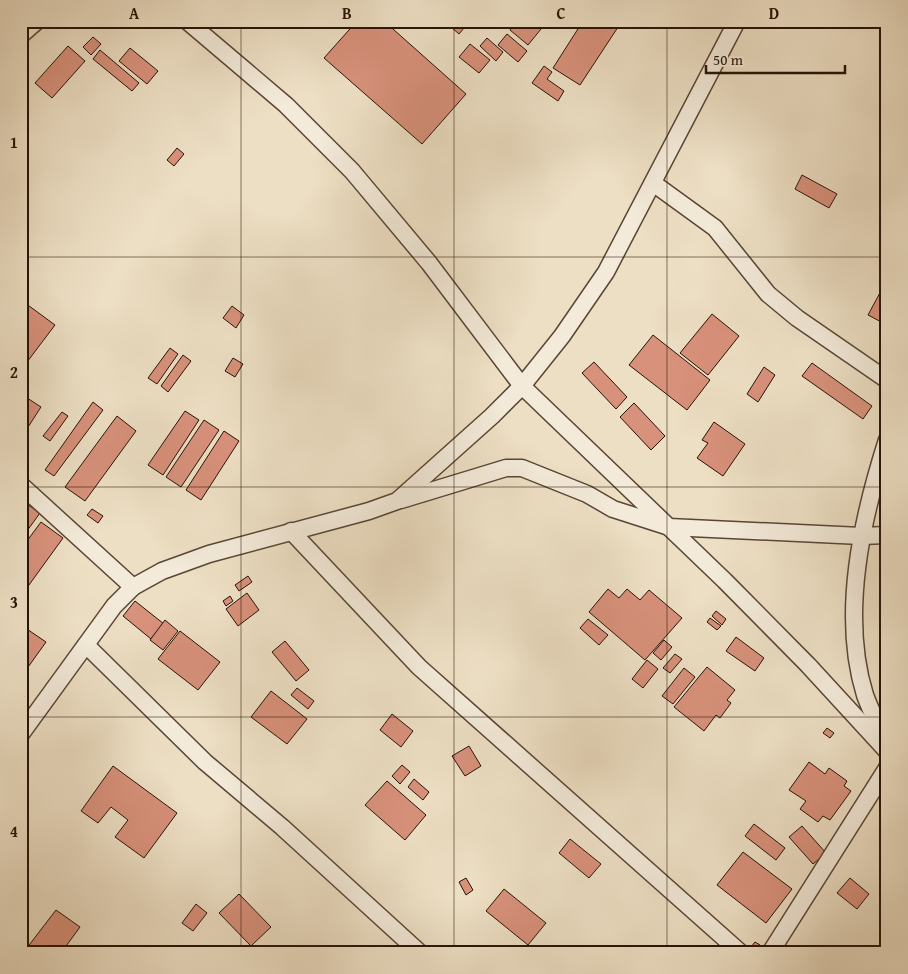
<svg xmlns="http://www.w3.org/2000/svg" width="908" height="974" font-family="'Gentium Book Plus',serif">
<rect width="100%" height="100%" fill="#eddfc4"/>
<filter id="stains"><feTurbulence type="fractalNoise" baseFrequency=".004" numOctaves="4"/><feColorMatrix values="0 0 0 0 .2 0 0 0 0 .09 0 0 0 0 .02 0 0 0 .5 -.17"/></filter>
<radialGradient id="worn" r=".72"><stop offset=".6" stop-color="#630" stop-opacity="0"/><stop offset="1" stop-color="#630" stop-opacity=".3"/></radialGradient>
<g fill="#d8917b" stroke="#281205">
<path d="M357,21h27l82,73 -44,50 -98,-86z"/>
<path d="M444,21h24l1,1 -10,12z"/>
<path d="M517,21h14l10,8 -13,16 -18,-15z"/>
<path d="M583,21h39l-42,64 -27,-17z"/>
<path d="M507,34l20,17 -9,11 -20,-17z"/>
<path d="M93,37l8,7 -10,11 -8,-8z"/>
<path d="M487,38l16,14 -7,9 -16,-15z"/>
<path d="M470,44l20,16 -11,13 -20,-16z"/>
<path d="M68,46l17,15 -33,37 -17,-15z"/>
<path d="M130,48l28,23 -11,13 -28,-23z"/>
<path d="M100,50l39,33 -7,8 -39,-32z"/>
<path d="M544,66l8,6 -5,7 17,12 -6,10 -26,-18z"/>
<path d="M177,148l7,6 -10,12 -7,-6z"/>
<path d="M802,175l35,19 -8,14 -34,-19z"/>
<path d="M882,289l5,2v34l-19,-10z"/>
<path d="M21,300l34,25 -34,45z"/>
<path d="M232,306l12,9 -8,13 -13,-10z"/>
<path d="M712,314l27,22 -31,39 -28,-22z"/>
<path d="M653,335l57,45 -23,30 -58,-45z"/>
<path d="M170,348l8,6 -21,30 -9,-6z"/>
<path d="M183,355l8,6 -23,31 -7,-6z"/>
<path d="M233,358l10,6 -8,13 -10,-6z"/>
<path d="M594,362l33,35 -11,12 -34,-36z"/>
<path d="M812,363l60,43 -9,13 -61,-43z"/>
<path d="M764,367l11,8 -17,27 -11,-8z"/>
<path d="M21,394l20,13 -20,31z"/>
<path d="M93,402l10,8 -49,66 -9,-6z"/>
<path d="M634,403l31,33 -14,14 -31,-33z"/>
<path d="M185,411l14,9 -36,55 -15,-10z"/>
<path d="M62,412l6,4 -18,25 -7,-5z"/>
<path d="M117,416l19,15 -51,70 -20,-14z"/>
<path d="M204,420l15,10 -38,57 -15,-10z"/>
<path d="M714,422l31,22 -22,32 -26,-18 11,-15 -6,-3z"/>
<path d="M224,431l15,10 -38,59 -15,-10z"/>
<path d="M21,500l19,13 -16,22 3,2 -6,7z"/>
<path d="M92,509l11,7 -5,7 -11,-8z"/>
<path d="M41,522l22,16 -42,58v-47z"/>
<path d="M248,576l4,6 -13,9 -4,-6z"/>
<path d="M608,589l11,9 8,-9 13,11 9,-10 33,28 -37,42 -56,-48z"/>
<path d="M247,593l12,17 -21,16 -12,-17z"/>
<path d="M230,596l3,5 -7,5 -3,-5z"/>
<path d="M135,601l29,23 -13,15 -28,-23z"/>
<path d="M716,611l10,8 -4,6 -10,-9z"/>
<path d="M710,618l11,8 -4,4 -10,-8z"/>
<path d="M588,619l20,16 -9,10 -19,-17z"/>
<path d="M165,620l13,11 -15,19 -13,-10z"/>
<path d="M21,625l25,17 -25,35z"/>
<path d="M180,631l40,31 -22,28 -40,-31z"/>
<path d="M736,637l28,21 -9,13 -29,-20z"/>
<path d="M664,640l8,7 -11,13 -8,-7z"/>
<path d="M285,641l24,29 -13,11 -24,-29z"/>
<path d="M675,654l7,5 -12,14 -7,-5z"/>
<path d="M647,660l11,9 -15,19 -11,-9z"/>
<path d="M707,667l28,23 -8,10 4,3 -11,15 -4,-3 -12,16 -30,-24z"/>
<path d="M684,668l11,9 -22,27 -11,-8z"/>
<path d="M297,688l17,13 -6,8 -17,-14z"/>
<path d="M271,691l36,28 -20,25 -36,-27z"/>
<path d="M392,714l21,17 -12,16 -21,-17z"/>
<path d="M827,728l7,5 -4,5 -7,-5z"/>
<path d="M469,746l12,20 -16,10 -13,-20z"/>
<path d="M809,762l16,12 4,-6 18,13 -3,5 7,5 -21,29 -7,-4 -5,6 -18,-13 6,-8 -17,-11z"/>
<path d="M402,765l8,7 -10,12 -8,-8z"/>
<path d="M113,766l64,47 -33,45 -29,-21 13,-17 -17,-13 -13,16 -17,-12z"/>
<path d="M414,779l15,13 -6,8 -15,-13z"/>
<path d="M387,781l39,34 -21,25 -40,-35z"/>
<path d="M754,824l31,24 -9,12 -31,-24z"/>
<path d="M802,826l24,27 -13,11 -24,-27z"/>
<path d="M570,839l31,25 -12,14 -30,-25z"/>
<path d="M743,852l49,37 -26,34 -49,-38z"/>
<path d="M466,878l7,12 -7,5 -7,-13z"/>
<path d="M850,878l19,16 -12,15 -20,-16z"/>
<path d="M504,889l42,34 -18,22 -42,-34z"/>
<path d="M239,894l32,33 -20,19 -32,-33z"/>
<path d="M196,904l11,9 -14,18 -11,-8z"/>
<path d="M56,910l24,17 -19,26h-38z"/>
<path d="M755,942l5,3 -4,6 -5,-4z"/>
</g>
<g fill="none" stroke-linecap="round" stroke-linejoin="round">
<g stroke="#594535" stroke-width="19">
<g id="street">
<path d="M187,21l99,84 66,66 77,92 93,123 203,195 83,84 79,86"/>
<path d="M21,35l16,-14"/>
<path d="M653,183l62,45 53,66 29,24 90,62"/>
<path d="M887,440c-25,78 -47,175 -22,255 6,17 15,33 22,49"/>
<path d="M21,485l112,102"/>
<path d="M401,500l105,-32h16l65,26 26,15 56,18 192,9 26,-1"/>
<path d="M291,531l128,136 322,286"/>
<path d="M86,645l119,117 77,65 138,126"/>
<path d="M21,734l93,-128 19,-19 29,-16 47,-17 160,-43 28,-10 95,-85 30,-30 40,-50 44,-64 131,-251"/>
<path d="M770,953l117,-185"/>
</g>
</g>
<use href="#street" stroke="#f3ead9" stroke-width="16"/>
</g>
<path fill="none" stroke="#281205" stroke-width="1" stroke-opacity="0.55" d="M241,21v932M454,21v932M667,21v932M21,257h866M21,487h866M21,717h866"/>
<rect width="908" height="974" fill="none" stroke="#eddfc4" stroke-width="55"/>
<path d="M706 65v8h139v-8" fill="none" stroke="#281205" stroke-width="2.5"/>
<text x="713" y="65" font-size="15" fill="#281205" stroke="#f3ead9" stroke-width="4" paint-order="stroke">50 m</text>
<rect x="28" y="28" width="852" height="918" fill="none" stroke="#281205" stroke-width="2"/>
<g font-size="16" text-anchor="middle" font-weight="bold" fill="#281205">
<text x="134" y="19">A</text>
<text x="347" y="19">B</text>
<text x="561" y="19">C</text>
<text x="774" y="19">D</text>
<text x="14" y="148">1</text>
<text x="14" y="378">2</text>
<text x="14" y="608">3</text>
<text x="14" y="837">4</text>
</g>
<rect width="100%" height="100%" filter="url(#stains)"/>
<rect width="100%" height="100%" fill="url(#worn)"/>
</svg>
